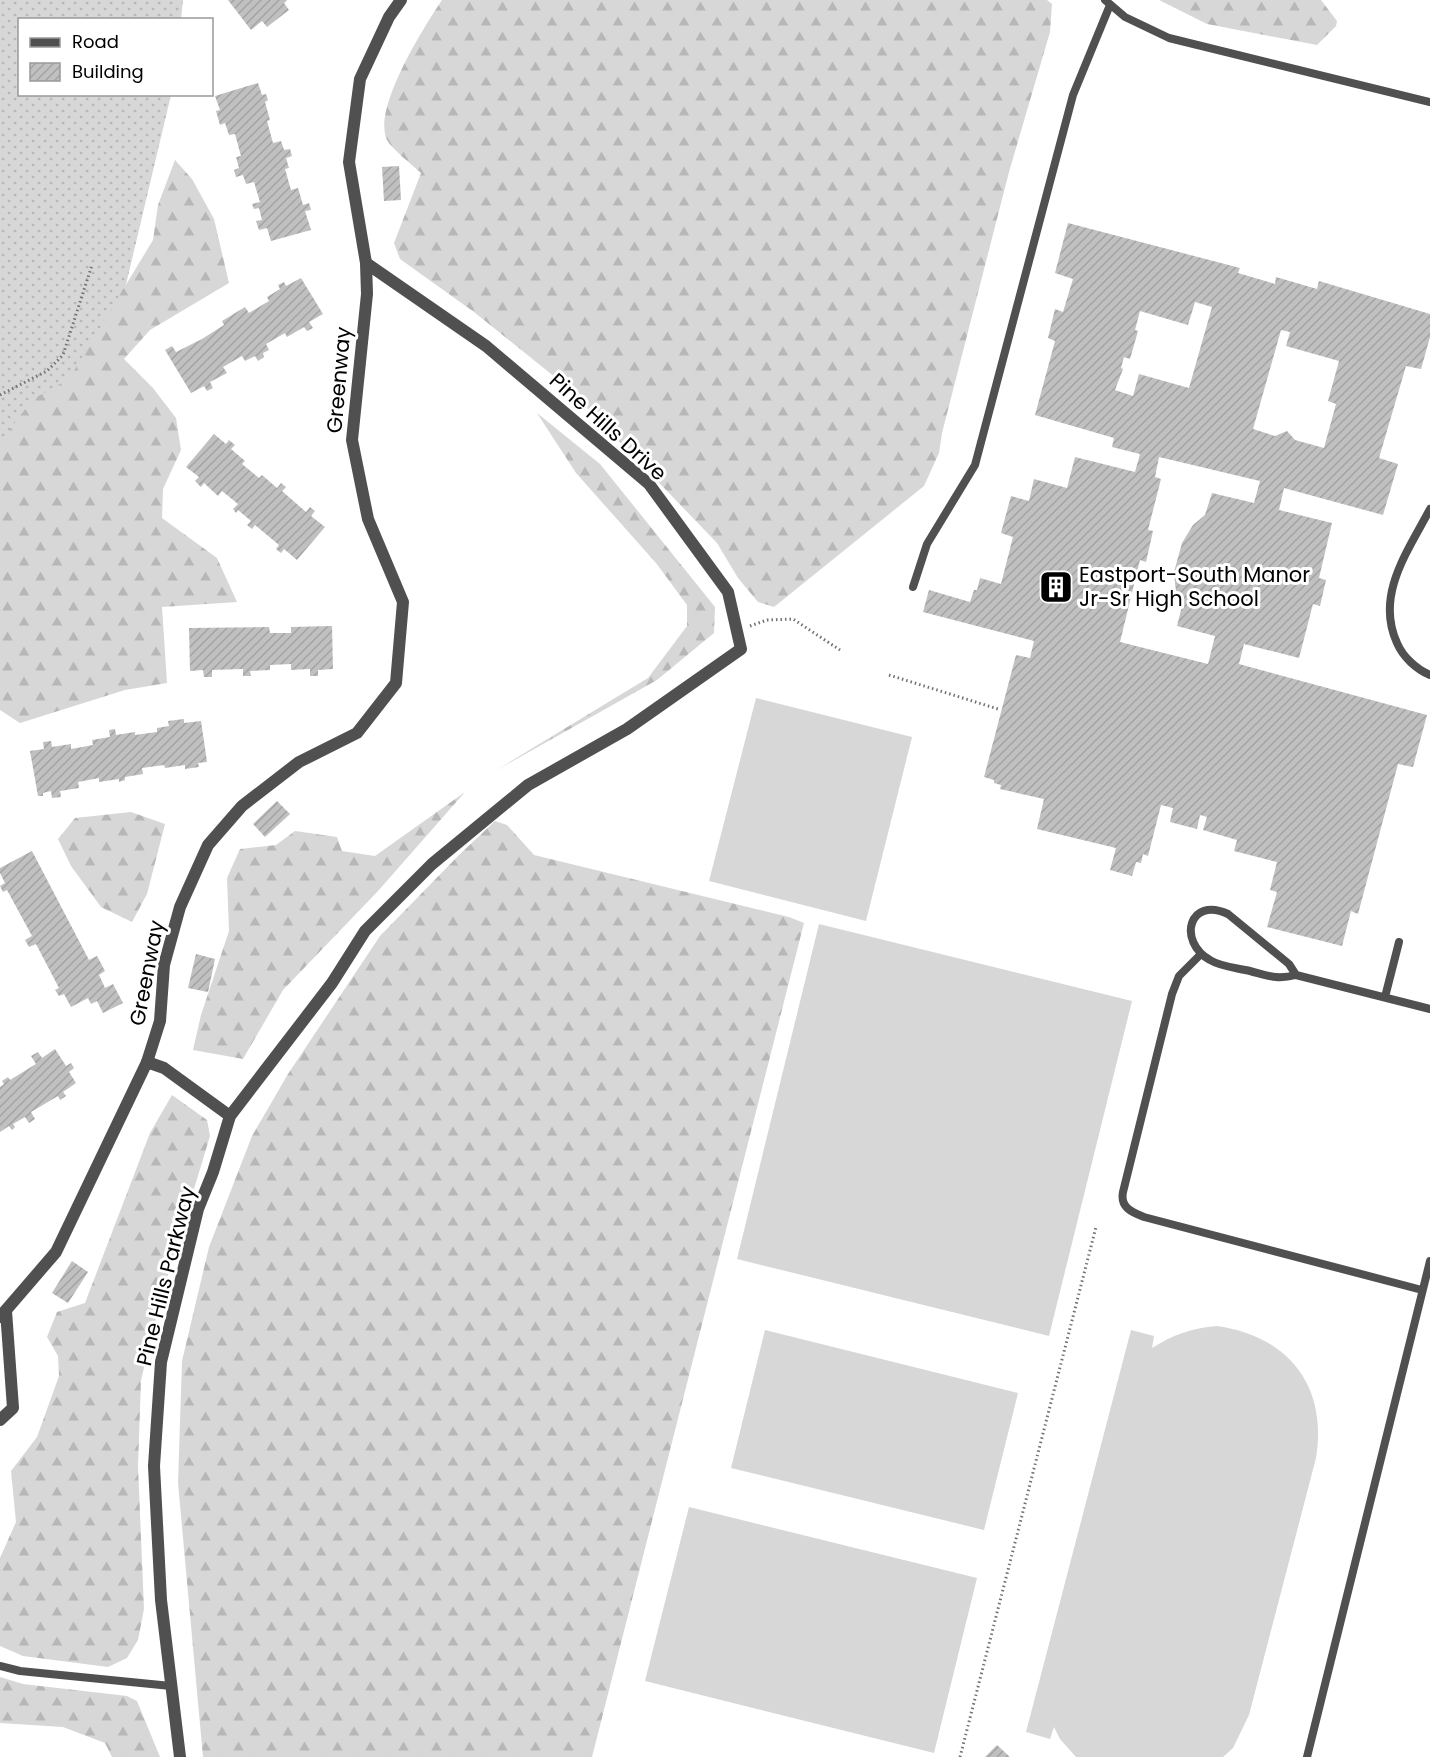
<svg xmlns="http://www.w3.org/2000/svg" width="1430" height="1757" font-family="Poppins,sans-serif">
<defs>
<pattern id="grass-dots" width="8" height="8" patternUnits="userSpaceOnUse" patternTransform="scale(1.5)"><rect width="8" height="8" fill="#d7d7d7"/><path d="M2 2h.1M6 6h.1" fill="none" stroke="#b7b7b7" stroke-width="1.8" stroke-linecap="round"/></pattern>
<pattern id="forest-firs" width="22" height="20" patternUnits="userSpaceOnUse" patternTransform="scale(1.5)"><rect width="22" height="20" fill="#d7d7d7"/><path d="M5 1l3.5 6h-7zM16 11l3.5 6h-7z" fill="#b7b7b7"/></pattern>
<pattern id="building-hatch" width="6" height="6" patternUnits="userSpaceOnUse" patternTransform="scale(1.5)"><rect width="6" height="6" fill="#c0c0c0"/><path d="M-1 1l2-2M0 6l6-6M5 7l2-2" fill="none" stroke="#a3a3a3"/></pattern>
</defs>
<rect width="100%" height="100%" fill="#fff"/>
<path fill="url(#grass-dots)" d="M0,0h183l-2,19 -161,1v74l151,1 -56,236 -115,179z"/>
<g fill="url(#forest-firs)">
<path d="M442,0h605l5,4 -2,28 -41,140 -67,261 -3,20 -15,33 -150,121 -16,-5 -20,-24 -21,-35 -151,-157 -92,-74 -74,-53 -6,-16 27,-70c-8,-7 -30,-25 -34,-33 -15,-31 37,-113 55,-140z"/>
<path d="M1159,0h162l16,21 -1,5 -19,19 -110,-21z"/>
<path d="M175,160l17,19 22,40 15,64 -79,47 -26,29 29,29 23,30 5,32 -18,39 -1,29 55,40 20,44 -75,5 5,76 -42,7 -105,33 -20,-13v-260l7,-17 26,-34 36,-20 84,-139 5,-35z"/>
<path d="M537,413l63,51 115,143 -1,26 -57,47 -162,91 153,-93 39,-52v-21l-31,-42 -80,-90z"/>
<path d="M465,792l-87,99 -95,99 -40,69 -50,-9 8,-35 28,-84 -2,-53 13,-29 36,-4 19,-14 42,6 5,14 33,5z"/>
<path d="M131,812l34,12 -18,70 -15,28 -31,-15 -30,-41 -13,-27 17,-21z"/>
<path d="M495,821l12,4 27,30 255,62 15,6 -212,834h-389l-25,-274 4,-122 27,-114 43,-111 36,-62 92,-138 78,-80z"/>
<path d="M172,1095l35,25 3,16 -49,162 -20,82 -3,86 6,143 -6,31 -11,18 -19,9 -85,-11 -23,-10v-88l16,-36 -5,-51 26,-34 22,-61 -1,-20 -11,-19 10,-25 28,-9 65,-170z"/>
<path d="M0,1677l23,7 104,12 10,5 23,56h-48l-7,-14 -42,-16 -63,-4z"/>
</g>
<g fill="#d7d7d7">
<path d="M756,698l156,39 -46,184 -157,-40z"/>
<path d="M819,924l313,77 -83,335 -312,-77z"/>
<path d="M1217,1326c71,10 111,60 99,132l-67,257 -16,33 -10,9h-147l-16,-18 -6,-12 -4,12 -24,-7 105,-402 23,6 -2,12c21,-13 39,-20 65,-22z"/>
<path d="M765,1330l253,63 -34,137 -253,-62z"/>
<path d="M689,1507l288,71 -43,175 -289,-72z"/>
</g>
<g fill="url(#building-hatch)" fill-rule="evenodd">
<path d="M228,0h59l-3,3 5,7 -22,17 -5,-6 -11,9z"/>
<path d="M258,83l4,12 4,-1 2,6 -3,2 5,18 -3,1 6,22 8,-2 3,9 6,-1 2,7 -6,2 3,10 -4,1 6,21 7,-2 5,17 6,-2 2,7 -6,1 6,19 -40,11 -4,-13 -8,2 -3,-9 6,-1 -3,-12 -5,1 -2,-5 8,-2 -6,-20 -8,2 -3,-9 -7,2 -2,-7 5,-2 -3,-11 5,-1 -6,-22 -6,1 -4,-12 -5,2 -4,-14 4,-1 -5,-14z"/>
<path d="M399,166l2,34 -17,1 -2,-34z"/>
<path d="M1068,223l172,45 -2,5 37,11 1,-7 41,12 2,-8 111,33v23l-9,32 -15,-3 -27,92 19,6 -15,51 -99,-27 -5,22 53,13 -13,55 7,2 -6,26 -7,-2 -14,54 -55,-14 -5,20 188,51 -14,52 -15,-3 -40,150 -7,-3 -9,35 -75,-19 10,-35 -7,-2 7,-28 -43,-11 3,-11 -34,-10 4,-13 -7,-2 -3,14 -27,-7 3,-14 -12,-3 -13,51 -5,-2 -2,9 -5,-1 -4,14 -22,-6 6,-22 -79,-19 7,-30 -44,-10 1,-4 -7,-2v-3l-10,-3 32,-122 14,3 4,-17 -111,-29 6,-22 41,12 4,-12h3l3,-12 21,6 12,-47 -12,-4 10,-37 18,5 5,-22 33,9 8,-31 60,15 5,-18 -28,-7 2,-9 -79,-23 20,-74 -7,-3 7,-29 8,3 10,-33 -18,-6zM1195,302l17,5 -23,81 -50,-14 -6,22 -18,-6 8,-21 -2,-1 3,-11 6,2 8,-28 -3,-1 5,-19 48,14zM1281,330l9,2 -4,14 53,15 -11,40 8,3 -12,44 -29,-8 -8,-9 -12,5 -22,-7zM1159,457l101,24 -6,22 -42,-10 -7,22 -12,10 -11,18 -8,29 2,21 6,13 -5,20 38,10 -7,28 -88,-22 20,-82 6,2 7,-31 -5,-1 13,-51 -6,-2z"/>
<path d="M301,278l22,36 -14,8 4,6 -6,3 -3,-4 -17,10 -2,-4 -19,11 3,6 -6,3 1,4 -6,4 -3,-5 -10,5 -3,-5 -19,11 4,6 -17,9 3,6 -6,3 -3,-5 -13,7 -26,-43 7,-4 4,6 26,-13 22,-14 -2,-4 23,-14 4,6 20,-12 -2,-4 13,-8 -2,-4 6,-3 2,4z"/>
<path d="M214,434l12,10 3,-4 6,5 -4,4 14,12 -3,3 17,14 3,-3 15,13 4,-5 5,4 -4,4 24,21 4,-5 5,4 -4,5 14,11 -28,33 -13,-11 -3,4 -5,-4 3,-4 -24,-20 -3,4 -5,-4 4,-4 -13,-11 -2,3 -3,-4 5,-5 -16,-13 -4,5 -14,-13 -3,4 -6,-6 4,-4 -13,-10z"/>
<path d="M332,626l1,43 -15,1v6h-8v-7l-19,1v-6l-21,1v5l-20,1 1,5h-8v-7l-31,1v7h-8l-1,-7 -13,1 -1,-43 80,-1 1,6h21v-6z"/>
<path d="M184,719v4l17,-2 6,41 -9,1 1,4 -14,2v-4l-20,3 -1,-3 -22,3 1,6 -18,3v3l-6,2v-3l-20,3v-4l-21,4 1,6 -19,3 1,6 -9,1 -1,-7 -8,2v3h-5l-8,-45 14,-2 -1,-7 8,-1 1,6 19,-3v5l22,-4 -1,-5 18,-3 -1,-7 6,-1 1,6 19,-3v3l22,-3v-4l12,-2 -1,-5z"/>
<path d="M277,801l13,13 -25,23 -12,-13z"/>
<path d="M32,851l57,109 8,-4 8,15 -6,4 6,13 8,-4 10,19 -20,10 -6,-12 -6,3 -3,-6 -17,9 -7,-13 -5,2 -4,-6 4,-2 -23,-44 -7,3 -4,-7 7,-4 -25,-46 -4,2 -3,-6 5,-3 -5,-10v-5z"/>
<path d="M196,954l19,5 -7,33 -20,-4z"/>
<path d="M55,1049l11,17 5,-3 3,5 -5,4 7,11 -13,9 3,4 -6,4 -2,-4 -27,16 4,7 -6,4 -4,-6 -12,7 2,3 -3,3 -3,-4 -9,6v-45l4,-3 -2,-3 6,-4 2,3 26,-16 -5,-8 7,-4 4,6z"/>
<path d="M72,1261l16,11 -20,31 -16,-10z"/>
<path d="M997,1745l13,12h-25z"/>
</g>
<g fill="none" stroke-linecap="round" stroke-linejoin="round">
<g stroke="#727272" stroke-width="3" stroke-dasharray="1.5 3" stroke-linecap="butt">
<path d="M0,395l47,-24 16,-16 29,-90"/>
<path d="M750,626l17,-6 26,-1 47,31"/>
<path d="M889,675l109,34"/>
<path d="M960,1757l136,-530"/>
</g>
<g stroke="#505050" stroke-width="8">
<path d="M1105,0l20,17 44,21 261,64"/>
<path d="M1430,509c-22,42 -55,86 -33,134 6,14 19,26 33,32"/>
<path d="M913,587l14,-43 48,-79 98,-370 37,-90"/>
<path d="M1201,954l-22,22 -7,18 -49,198c-3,15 8,20 21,25l278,73"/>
<path d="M1296,975l-7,-11 -61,-50c-39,-18 -51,27 -18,46 11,7 28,8 40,11 19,5 27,9 46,4l134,34"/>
<path d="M1385,997l14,-55"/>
<path d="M0,1666l20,5 151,15"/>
<path d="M1307,1757l123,-496"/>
</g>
<g stroke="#505050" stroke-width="12">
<path d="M147,1062l13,-41 4,-56 16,-58 28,-62 34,-39 57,-44 58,-29 39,-50 7,-81 -35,-83 -16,-79 15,-146 -1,-31 -17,-101 11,-83 29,-62 12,-17"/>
<path d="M0,1317l56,-65 91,-190 17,6 66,48"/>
<path d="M0,1420l13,-12 -7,-97"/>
<path d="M180,1757l-19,-157 -7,-134 7,-104 37,-153 15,-37 17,-56 102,-133 33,-52 67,-67 96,-79 99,-56 114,-80 -13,-57 -79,-108 -163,-138 -120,-83"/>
</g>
</g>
<defs>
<g id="building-square" transform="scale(1.725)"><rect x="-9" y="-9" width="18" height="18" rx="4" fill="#000" stroke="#fff"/><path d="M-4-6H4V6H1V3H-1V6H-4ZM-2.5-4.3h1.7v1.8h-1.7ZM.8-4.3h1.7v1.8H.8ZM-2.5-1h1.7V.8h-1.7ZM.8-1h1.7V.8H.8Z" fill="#fff"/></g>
</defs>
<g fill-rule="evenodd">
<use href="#building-square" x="1056" y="587"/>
</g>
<g text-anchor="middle" stroke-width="6" stroke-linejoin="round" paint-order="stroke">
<g font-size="21" fill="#000" stroke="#fff">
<text transform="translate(339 380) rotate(-85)" y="7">Greenway</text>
<text transform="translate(608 427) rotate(42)" y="7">Pine Hills Drive</text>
<text transform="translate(147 973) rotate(-79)" y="7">Greenway</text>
<text transform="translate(166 1276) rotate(-76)" y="7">Pine Hills Parkway</text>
</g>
<g font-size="21" fill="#000" stroke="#fff" text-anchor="start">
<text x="1079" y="582">Eastport-South Manor<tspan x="1079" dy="24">Jr-Sr High School</tspan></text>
</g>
</g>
<rect x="18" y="18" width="195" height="78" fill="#ffffff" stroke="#999999" stroke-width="1.5"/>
<rect x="30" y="38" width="30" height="9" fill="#505050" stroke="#999999" stroke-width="1.5"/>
<text x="72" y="48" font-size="18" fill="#000000">Road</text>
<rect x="30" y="63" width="30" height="18" fill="url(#building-hatch)" stroke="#999999" stroke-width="1.5"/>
<text x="72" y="78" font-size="18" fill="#000000">Building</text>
</svg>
